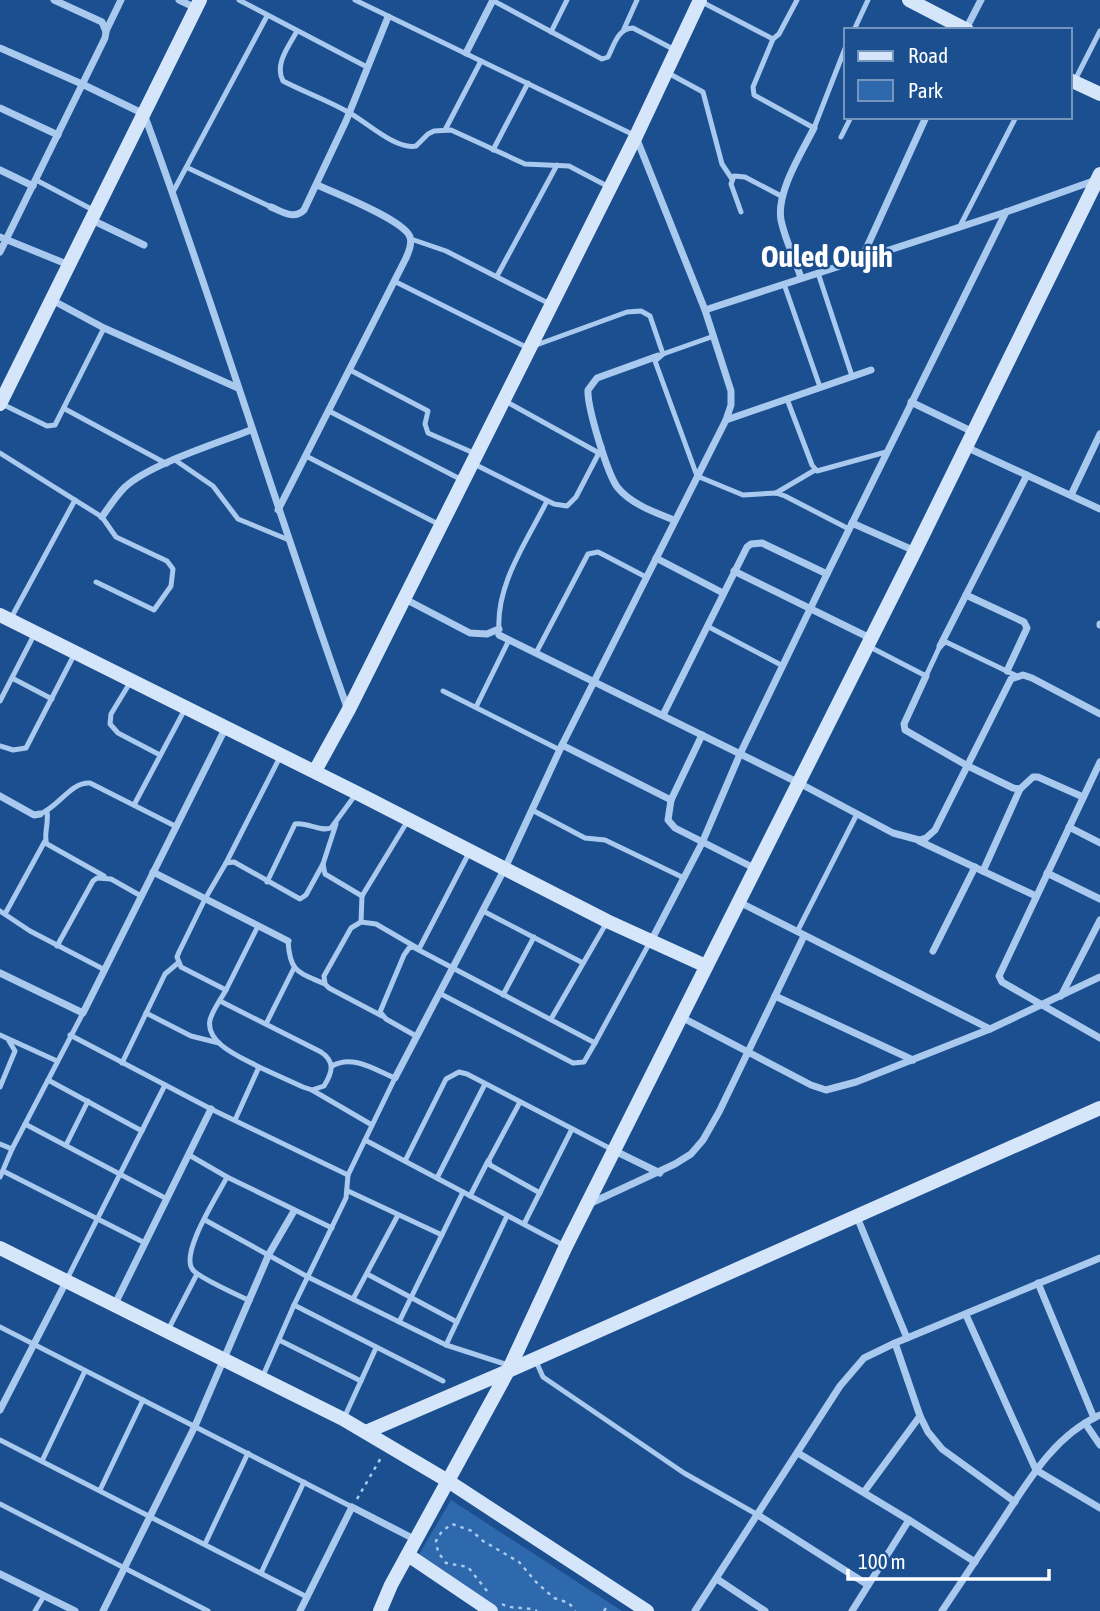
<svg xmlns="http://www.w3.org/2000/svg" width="1100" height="1611" font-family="'Asap Condensed',sans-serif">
<rect width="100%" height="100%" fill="#1b4f8f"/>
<path fill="#2e69ad" d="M451,1500l171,111h-123l-81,-55z"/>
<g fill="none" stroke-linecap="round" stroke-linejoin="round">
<g stroke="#a9c9ee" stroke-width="2.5" stroke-dasharray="3.5 5" stroke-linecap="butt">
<path d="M357,1499l25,-43"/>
<path d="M487,1591l-19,-24 -22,-4 -8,-11 -2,-11 6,-10 10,-7 20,7 11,10 36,21 18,21 17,15 15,5 6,8"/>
<path d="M502,1604c10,6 24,2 35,7"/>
<path d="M604,1611l2,-3"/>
</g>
<g stroke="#a9c9ee" stroke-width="5">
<path d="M239,0l128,67"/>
<path d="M355,0l281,136"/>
<path d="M492,0l110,59 6,-2c6,-12 10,-29 25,-29l42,22"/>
<path d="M702,2l71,37 6,-5 18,-34"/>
<path d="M624,29l13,-29"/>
<path d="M854,30l14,-30"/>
<path d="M297,31c-8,15 -23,33 -14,50 21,11 44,19 65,31 19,10 47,38 68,34l12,-12 6,-3 17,-1 74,34 44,2 40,21"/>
<path d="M551,32l16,-32"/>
<path d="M773,39l-20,48 1,8 60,33 32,-82"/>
<path d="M668,73l35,19 19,72 10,15"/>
<path d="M1074,82l26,-51"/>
<path d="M445,130l36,-69"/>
<path d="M841,137l10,-20"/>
<path d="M493,150l35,-67"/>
<path d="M188,168l83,39"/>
<path d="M36,180l59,31"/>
<path d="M173,192l94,-176"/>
<path d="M741,212l-10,-28 3,-8 11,1 38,20"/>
<path d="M959,228l57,-111"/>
<path d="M411,239l35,12 104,53"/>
<path d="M818,273l34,103"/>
<path d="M497,276l60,-111"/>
<path d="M394,281l134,67 99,-36 14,-1 9,5 13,38"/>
<path d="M784,284l36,103"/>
<path d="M714,336l-51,18 -8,7 42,115 46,19 33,-2 9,3 64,33"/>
<path d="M350,370l78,41 -3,13 3,9 48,21"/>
<path d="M787,399l25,66 5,6 69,-19"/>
<path d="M505,401l94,52"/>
<path d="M2,404l45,22 8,-1 49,-97"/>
<path d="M65,409l102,55"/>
<path d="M329,411l133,69"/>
<path d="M0,453l102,64 14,20 51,24 6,8 -2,17 -17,24 -58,-28"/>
<path d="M306,456l134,69"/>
<path d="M175,460l38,26 25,33 51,21"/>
<path d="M474,464l80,40 13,2 9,-9 26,-50"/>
<path d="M776,493l39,-23"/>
<path d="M10,620l65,-120"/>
<path d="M707,626l76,40"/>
<path d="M499,630c-3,-46 28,-89 48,-129"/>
<path d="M870,647l56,29 14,-30 6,-4 71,34"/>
<path d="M536,653l52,-99 10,-2 6,3 42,22"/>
<path d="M12,678l40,21"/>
<path d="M131,681l-20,33 -1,10 8,9 42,22"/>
<path d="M443,691l117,59"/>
<path d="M0,701l35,-68"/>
<path d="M476,707l32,-65"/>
<path d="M0,746l13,4 13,-2 48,-93"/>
<path d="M134,805l51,-96"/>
<path d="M532,810l53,28 20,2 79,38"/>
<path d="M47,812c2,11 -4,24 0,32l57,32"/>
<path d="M40,814c19,-7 30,-32 50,-31l87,44"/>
<path d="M336,824l-13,40 2,10 37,22"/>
<path d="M226,863l54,-106"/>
<path d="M267,882l28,-58c13,-2 24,8 36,4l25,-34"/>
<path d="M0,911l30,20 75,39"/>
<path d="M483,911l100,52"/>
<path d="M5,914l40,-73"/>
<path d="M361,922l1,-26 45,-74"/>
<path d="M797,932l60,-118"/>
<path d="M288,941c2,32 10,31 37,43"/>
<path d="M57,946l36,-65 4,-3 14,1 30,17"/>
<path d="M226,990l32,-64"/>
<path d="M503,995l31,-58"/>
<path d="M220,1001l101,51c15,10 11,21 3,34l-12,4 -9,-3 -44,-20"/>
<path d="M146,1013l45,23 28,7"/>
<path d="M382,1016l-53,-28 -4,-4 -1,-8 27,-48 10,-6 15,2 43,25 51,-98"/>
<path d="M551,1019l56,-97"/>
<path d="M266,1024l28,-56"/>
<path d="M0,1035l57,26"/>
<path d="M70,1035l141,74 137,66"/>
<path d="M416,1036l-30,-17 -6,-7 24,-57 5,-7 4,-1 182,96 -11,19 -11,1 -134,-70"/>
<path d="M595,1043l55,-101"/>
<path d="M122,1063l43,-89 13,-11"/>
<path d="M48,1080l94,51"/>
<path d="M0,1087l15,-36 -6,-10"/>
<path d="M312,1090l60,35"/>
<path d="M520,1102l-31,58 1,5 50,28"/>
<path d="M235,1120l24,-53c-16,-9 -54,-23 -49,-47 3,-11 11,-21 16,-30l-45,-23 -4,-10 2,-5 26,-53 21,-36 8,-1 66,37 6,-4 17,-31"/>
<path d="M25,1124l142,75"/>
<path d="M365,1140l198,105"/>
<path d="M0,1144l12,5"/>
<path d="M66,1145l22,-44"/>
<path d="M189,1155l38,22 105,51"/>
<path d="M405,1161l41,-82 13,-7 8,2 146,76"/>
<path d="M3,1171l142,72"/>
<path d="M0,1177l12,-28 71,-136"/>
<path d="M227,1177c-9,18 -48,77 -34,93 6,8 45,25 57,31"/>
<path d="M437,1178l48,-94"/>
<path d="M348,1191l94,44"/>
<path d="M470,1196l18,-35"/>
<path d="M205,1220l103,57 138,68 62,20"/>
<path d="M524,1224l48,-95"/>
<path d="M367,1274l90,48"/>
<path d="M67,1279l98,-194"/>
<path d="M353,1299l45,-84"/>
<path d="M294,1305l149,76"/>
<path d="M399,1322l64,-130"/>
<path d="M0,1327l352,180"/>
<path d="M168,1330l29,-56"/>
<path d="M279,1340l82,41"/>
<path d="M446,1345l61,-129"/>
<path d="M535,1359l8,18 141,96 74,42"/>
<path d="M262,1378l32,-73 52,-107 2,-23 47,-97c-20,-8 -42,-24 -63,-12"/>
<path d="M344,1418l32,-70"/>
<path d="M0,1440l307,157"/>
<path d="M42,1461l43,-90"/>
<path d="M100,1490l43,-90"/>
<path d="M0,1504l208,107"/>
<path d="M205,1544l43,-91"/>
<path d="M261,1573l43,-91"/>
<path d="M35,1611l9,-15"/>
</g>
<g stroke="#a9c9ee" stroke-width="7">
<path d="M179,0l17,8"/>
<path d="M966,29l15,-29"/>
<path d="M106,31l15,-31"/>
<path d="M0,48l82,36 62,30c73,197 133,398 204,596"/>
<path d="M466,53l27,-53"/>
<path d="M0,108l58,27"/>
<path d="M0,170l33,16"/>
<path d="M271,207c12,5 23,13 33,3l42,-89 42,-104"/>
<path d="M92,220l52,25"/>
<path d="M0,237l69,28"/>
<path d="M0,252l105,-214 1,-6 -4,-10 -48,-22"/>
<path d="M861,260l65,-143"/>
<path d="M801,278c-6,-19 -16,-38 -20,-58 -5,-28 21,-68 33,-92"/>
<path d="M52,300l52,28 134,60"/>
<path d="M705,310l301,-98 90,-32"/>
<path d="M658,356l-61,22 -9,12c-1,17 20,86 30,98 13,16 38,25 56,32"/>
<path d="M911,402l62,30"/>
<path d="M726,420l145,-50"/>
<path d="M966,447l134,62"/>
<path d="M1071,495l29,-61"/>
<path d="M278,510l128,-252c3,-7 6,-14 4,-21 -6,-17 -75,-44 -93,-52"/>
<path d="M102,517c7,-10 14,-21 23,-30 25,-23 93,-44 126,-57"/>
<path d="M852,523l63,28"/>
<path d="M656,558l67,35"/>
<path d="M734,571l136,67"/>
<path d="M966,595l58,27 3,6 -20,43"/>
<path d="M405,599l65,34 17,1 12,-5"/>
<path d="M1100,624v1"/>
<path d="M499,635l300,148 94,50 26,7 7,-2 9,-8 76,-151 12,-4 9,3 68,36"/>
<path d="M940,646l87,-171"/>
<path d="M926,676l-22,48 1,6 61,35 47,23 7,1 13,-12h5l45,20"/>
<path d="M663,715l84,-168 4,-3 11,-1 65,31"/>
<path d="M702,735l-31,65 -3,20 7,8 81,41"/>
<path d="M562,745l109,55"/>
<path d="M1100,762l-101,214 3,6 98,56"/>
<path d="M0,796l34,19 6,-1"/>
<path d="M1069,827l31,16"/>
<path d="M919,841l117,55"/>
<path d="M983,871l37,-82"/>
<path d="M153,872l135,69"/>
<path d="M1047,873l53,26"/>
<path d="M739,902l251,127"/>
<path d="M651,941l51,-98 38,-89 87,-180 179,-362"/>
<path d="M933,951l42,-84"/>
<path d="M0,973l83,40 142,-284"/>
<path d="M775,996l138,64"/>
<path d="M1061,996l39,-76"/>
<path d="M681,1017l130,68 15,5 30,-8 134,-53 110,-52"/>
<path d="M395,1078l110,-210 57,-123 164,-325 5,-15v-14l-26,-81 -69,-173"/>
<path d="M613,1150l47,23"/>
<path d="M589,1204l86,-40 16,-10 12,-14 16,-28 85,-176"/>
<path d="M857,1217l50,121"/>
<path d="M1038,1283l56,135"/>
<path d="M114,1306l97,-197"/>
<path d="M966,1315l70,155 64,38"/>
<path d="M0,1410l66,-128"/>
<path d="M920,1416l8,16 14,17 73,53"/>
<path d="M1085,1423l15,22"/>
<path d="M798,1453l111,67 -57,91"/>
<path d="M864,1492l56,-76 -25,-73"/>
<path d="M758,1515l110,70"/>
<path d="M909,1520l66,42"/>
<path d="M0,1574l75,37"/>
<path d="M717,1579l48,32"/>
<path d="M103,1611l92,-185 74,-172 25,-43"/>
<path d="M300,1611l52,-104 64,33"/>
<path d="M695,1611l145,-225 24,-28 31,-15 205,-85"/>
<path d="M942,1611c20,-30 40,-60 60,-90 27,-41 52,-85 98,-106"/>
</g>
<g stroke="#d6e6fa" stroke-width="14">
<path d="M909,0l58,30"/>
<path d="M1070,80l30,14"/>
<path d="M0,404l200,-404"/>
<path d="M0,615l357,178 250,128 99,45"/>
<path d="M315,771l33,-60 288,-575 64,-136"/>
<path d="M0,1248l343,171 105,62 199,130"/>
<path d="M366,1432l142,-61 592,-263"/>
<path d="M408,1555l83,56"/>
<path d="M380,1611l11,-26 117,-214 58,-125 349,-695 185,-377"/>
</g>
</g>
<g text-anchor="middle" stroke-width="5" stroke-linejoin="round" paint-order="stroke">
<g font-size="30" font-weight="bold" fill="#fff" stroke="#1b4f8f">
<text x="827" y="267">Ouled Oujih</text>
</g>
</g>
<rect x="844" y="28" width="228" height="91" fill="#1b4f8f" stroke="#7695bc" stroke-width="2"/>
<rect x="858" y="51" width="35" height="10" fill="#d6e6fa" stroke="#7695bc" stroke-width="2"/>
<text x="908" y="63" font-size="21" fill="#ffffff">Road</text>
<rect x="858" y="80" width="35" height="21" fill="#2e69ad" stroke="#7695bc" stroke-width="2"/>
<text x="908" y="98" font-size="21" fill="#ffffff">Park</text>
<path d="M848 1569v10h201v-10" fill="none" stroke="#ffffff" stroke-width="3.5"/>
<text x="858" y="1569" font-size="21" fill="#ffffff" stroke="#1b4f8f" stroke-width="5" paint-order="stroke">100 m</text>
</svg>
